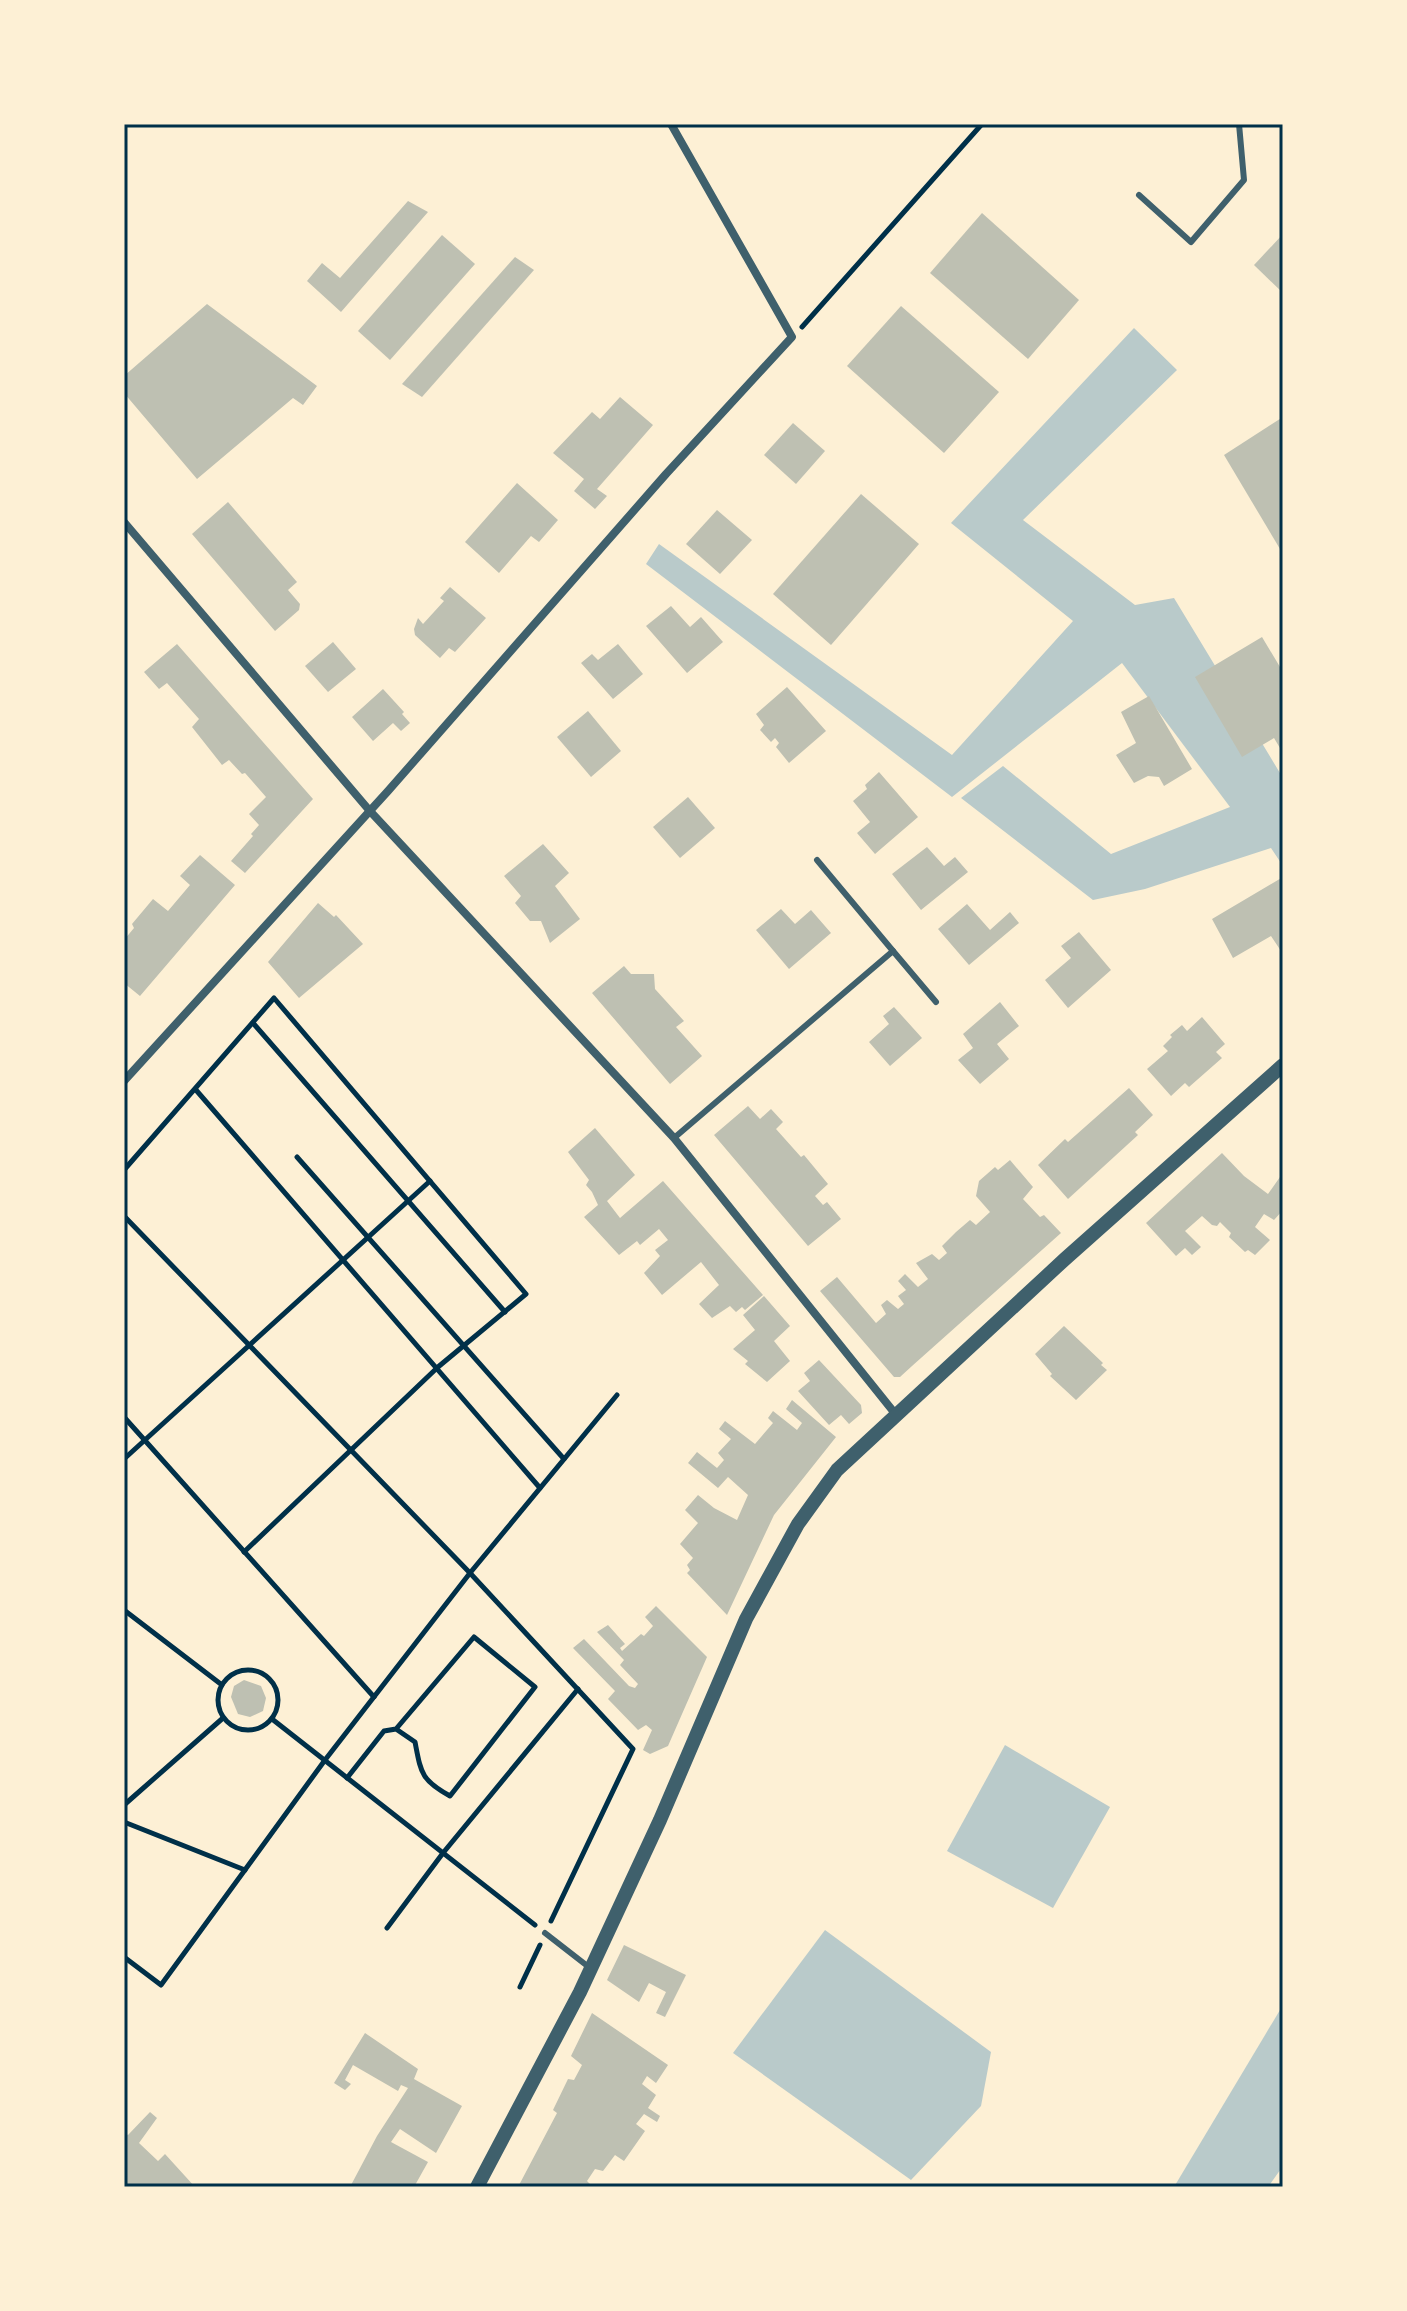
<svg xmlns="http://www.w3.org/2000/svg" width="1407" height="2311" font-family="'DejaVu Sans',sans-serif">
<rect width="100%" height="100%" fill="#fdf0d5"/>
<g fill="#b9caca">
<path d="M1134,328l43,42 -154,150 112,85 39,-7 109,180v88l-12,-18 -126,41 -52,11 -132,-102 42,-32 108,88 119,-47 -108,-144 -170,134 -306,-233 13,-20 293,211 121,-134 -122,-98z"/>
<path d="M1005,1745l105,62 -57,101 -106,-57z"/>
<path d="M825,1930l166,122 -10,54 -70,74 -178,-127z"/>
<path d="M1283,2005v161l-15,21h-94z"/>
</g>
<g fill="#bec0b2">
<path d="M408,201l20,11 -87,100 -34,-31 15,-18 18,15z"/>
<path d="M982,213l97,87 -51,59 -98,-86z"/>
<path d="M1283,234v59l-29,-28z"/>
<path d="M442,235l33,29 -85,96 -32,-29z"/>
<path d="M515,257l19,13 -112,127 -20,-13z"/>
<path d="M207,304l110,82 -14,19 -10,-7 -96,81 -73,-86v-17z"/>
<path d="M901,306l98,86 -55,61 -97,-87z"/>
<path d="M620,397l33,28 -56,64 10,7 -12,13 -21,-18 10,-12 -31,-26 39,-41 8,7z"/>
<path d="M1283,417v137l-59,-99z"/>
<path d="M793,423l32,28 -29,33 -32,-29z"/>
<path d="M517,483l41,37 -19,22 -8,-6 -32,37 -34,-31z"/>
<path d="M861,494l58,50 -88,101 -58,-51z"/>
<path d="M228,502l69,80 -9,8 12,14 -1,6 -24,21 -83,-97z"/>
<path d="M717,510l35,30 -32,34 -34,-30z"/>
<path d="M450,587l36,31 -31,34 -6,-4 -9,10 -25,-23 -1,-6 4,-11 5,6 21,-23 -4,-3z"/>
<path d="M671,606l19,21 11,-10 22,25 -36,31 -41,-47z"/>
<path d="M1262,637l21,35v81l-9,-15 -32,19 -47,-80z"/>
<path d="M333,642l23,27 -28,23 -23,-26z"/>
<path d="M177,644l136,155 -68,74 -14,-12 22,-25 -2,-2 8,-9 -10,-11 17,-17 -21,-24 -3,1 -13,-14 -7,5 -30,-38 7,-8 -32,-36 -8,6 -15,-17z"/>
<path d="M618,644l25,30 -30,25 -32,-36 11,-9 6,6z"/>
<path d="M787,687l39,44 -37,32 -13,-16 3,-4 -4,-5 -4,4 -11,-12 4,-5 -8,-11z"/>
<path d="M383,689l21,23 -2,2 8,9 -9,8 -8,-8 -20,18 -21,-24z"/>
<path d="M1149,696l43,73 -28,17 -5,-9 -11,-1 -14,7 -18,-28 20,-12 -15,-31z"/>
<path d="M588,711l33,40 -30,26 -34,-40z"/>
<path d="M879,772l39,45 -43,37 -18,-21 13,-11 -17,-21 14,-12 -2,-4z"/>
<path d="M688,797l27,31 -35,30 -27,-31z"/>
<path d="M543,844l26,29 -14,13 25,33 -30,24 -9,-22h-11l-15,-18 6,-7 -17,-20z"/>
<path d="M927,847l17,19 11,-9 13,15 -47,38 -29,-36z"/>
<path d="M200,855l35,30 -95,111 -16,-13v-43l10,-12 -2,-4 21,-25 15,12 22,-26 -10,-9z"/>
<path d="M1283,877v77l-12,-18 -38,22 -21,-39z"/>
<path d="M318,903l16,14 2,-2 27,29 -64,54 -31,-36z"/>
<path d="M967,904l23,26 20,-18 9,11 -50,42 -31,-36z"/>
<path d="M781,909l14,15 16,-14 20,23 -42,36 -33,-39z"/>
<path d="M1079,932l32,38 -43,38 -23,-28 26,-22 -10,-12z"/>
<path d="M624,966l7,8h23l1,15 29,32 -8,6 26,29 -32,28 -78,-91z"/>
<path d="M1000,1002l19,24 -22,18 12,15 -29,25 -22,-24 15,-12 -10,-14z"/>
<path d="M894,1007l28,31 -32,28 -21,-24 20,-18 -6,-8z"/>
<path d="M1202,1017l23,27 -9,8 6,6 -33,29 -4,-4 -14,13 -24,-27 21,-18 -5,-5 9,-9 -2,-2 12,-10 5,6z"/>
<path d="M1129,1088l24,27 -18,17 3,3 -70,64 -30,-34 27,-26 3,3z"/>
<path d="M748,1106l12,13 11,-10 12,13 -7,7 25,28 3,-2 24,29 -13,12 8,9 4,-3 14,17 -33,27 -94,-111z"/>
<path d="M595,1128l40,47 -28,26 13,17 43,-37 100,114 -18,15 -3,-3 -6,5 -6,-6 -18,12 -13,-14 20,-19 -18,-23 -39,33 -18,-22 16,-17 -5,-6 13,-10 -9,-11 -19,16 -3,-4 -18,14 -35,-38 14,-12 -6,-13 -6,-7 3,-5 -21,-28z"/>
<path d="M1222,1153l22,23 24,18 12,-17 3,2v31l-9,10 -10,-6 -9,13 15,13 -15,15 -7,-5 -3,2 -16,-15 2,-4 -11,-11 -3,4 -5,-1 -10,-9 -17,15 16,16 -9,8 -7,-7 -9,8 -30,-33z"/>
<path d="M1010,1160l23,27 -10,12 17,18 4,-2 17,18 -149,133 -12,11h-6l-74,-86 17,-14 39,46 10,-9 -5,-9 6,-5 11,9 6,-5 -6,-8 8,-6 -8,-9 7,-7 13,13 10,-8 -12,-16 16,-9 7,6 8,-7 -5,-7 14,-14 14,-12 6,5 14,-13 -14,-16 3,-15 16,-14 3,3z"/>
<path d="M764,1296l26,30 -16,15 16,20 -23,21 -22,-18 3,-3 -15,-12 22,-19 -12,-15z"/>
<path d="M1064,1326l39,37 -2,2 6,5 -31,30 -26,-24 2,-2 -17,-20z"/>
<path d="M819,1360l42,45 1,8 -13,11 -8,-9 -12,10 -31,-34 12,-10 -6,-8z"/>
<path d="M792,1400l44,37 -62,78 -47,100 -40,-42 3,-3 -3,-5 6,-7 -13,-14 18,-21 -13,-13 13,-15 16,13 23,12 11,-25 -20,-18 -10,11 -30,-25 9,-11 20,16 7,-8 -6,-7 13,-14 -12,-10 6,-8 30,23 18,-21 -5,-5 5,-7 24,19 5,-7 -16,-14z"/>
<path d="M656,1606l51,51 -39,89 -18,8 -7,-4 9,-20 -6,-5 -8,5 -30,-31 7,-8 -42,-43 11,-9 45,47 6,2 3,-4 -18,-19 4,-5 -27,-28 11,-7 17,19 -5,4 2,3 19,-17 3,2 9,-10 -8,-9z"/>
<path d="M244,1680l17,6 5,12 -3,13 -13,6 -12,-3 -7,-17 3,-11z"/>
<path d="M624,1945l62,30 -21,42 -9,-4 10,-21 -17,-9 -10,19 -32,-22z"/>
<path d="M592,2013l76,52 -12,18 -9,-7 -5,8 14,11 -8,13 12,8 -3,6 -13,-8 -8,10 9,7 -21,30 -9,-6 -12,16 -8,-2 -8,12 6,6h-75l39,-74 -4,-3 15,-31 6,1 8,-15 -11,-9z"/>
<path d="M365,2033l53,36 -4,10 48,27 -26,47 -36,-24 -9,13 37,20 -14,25h-64l27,-51 31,-48 -7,-3 -3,6 -45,-26 -8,15 6,4 -6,6 -11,-7z"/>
<path d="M150,2112l7,6 -18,25 19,18 7,-7 30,33h-66l-5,-5v-49l4,2z"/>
</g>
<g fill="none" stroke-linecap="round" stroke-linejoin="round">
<g stroke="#003049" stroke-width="5">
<path d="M802,327l180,-203"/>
<path d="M253,1023l252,289"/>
<path d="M196,1090l344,398"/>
<path d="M297,1157l267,302"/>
<path d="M124,1170l150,-172 252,296 -88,73 -194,185"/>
<path d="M124,1216l346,357 163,176 -82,172"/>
<path d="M124,1417l250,280"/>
<path d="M124,1459l306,-278"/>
<path d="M124,1610l98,75"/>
<circle cx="248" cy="1700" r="30"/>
<path d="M272,1719l263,206"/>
<path d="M347,1778l37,-47 12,-2 19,13c6,31 6,38 35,54l85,-109 -61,-50 -78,92"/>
<path d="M124,1805l99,-87"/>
<path d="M124,1822l121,48"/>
<path d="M387,1928l56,-75 135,-164"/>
<path d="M124,1957l37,28 164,-225 145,-187 147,-178"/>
<path d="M520,1987l20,-42"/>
</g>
<g stroke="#3f606c" stroke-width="6">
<path d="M1139,195l52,47 53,-62 -5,-56"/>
<path d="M817,860l76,91"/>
<path d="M674,1138l219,-187 43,51"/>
<path d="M545,1933l45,35"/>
</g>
<g stroke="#3f606c" stroke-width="8">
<path d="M124,522l245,288 305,328 223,278"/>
<path d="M124,1081l264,-290 278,-317 126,-137 -121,-213"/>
</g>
<path stroke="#3f606c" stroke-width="14" d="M477,2187l103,-195 80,-172 86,-201 52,-95 39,-54 228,-211 218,-194"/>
</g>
<rect width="1407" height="2311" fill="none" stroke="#fdf0d5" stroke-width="252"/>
<rect x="126" y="126" width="1155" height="2059" fill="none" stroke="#003049" stroke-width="3"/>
</svg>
